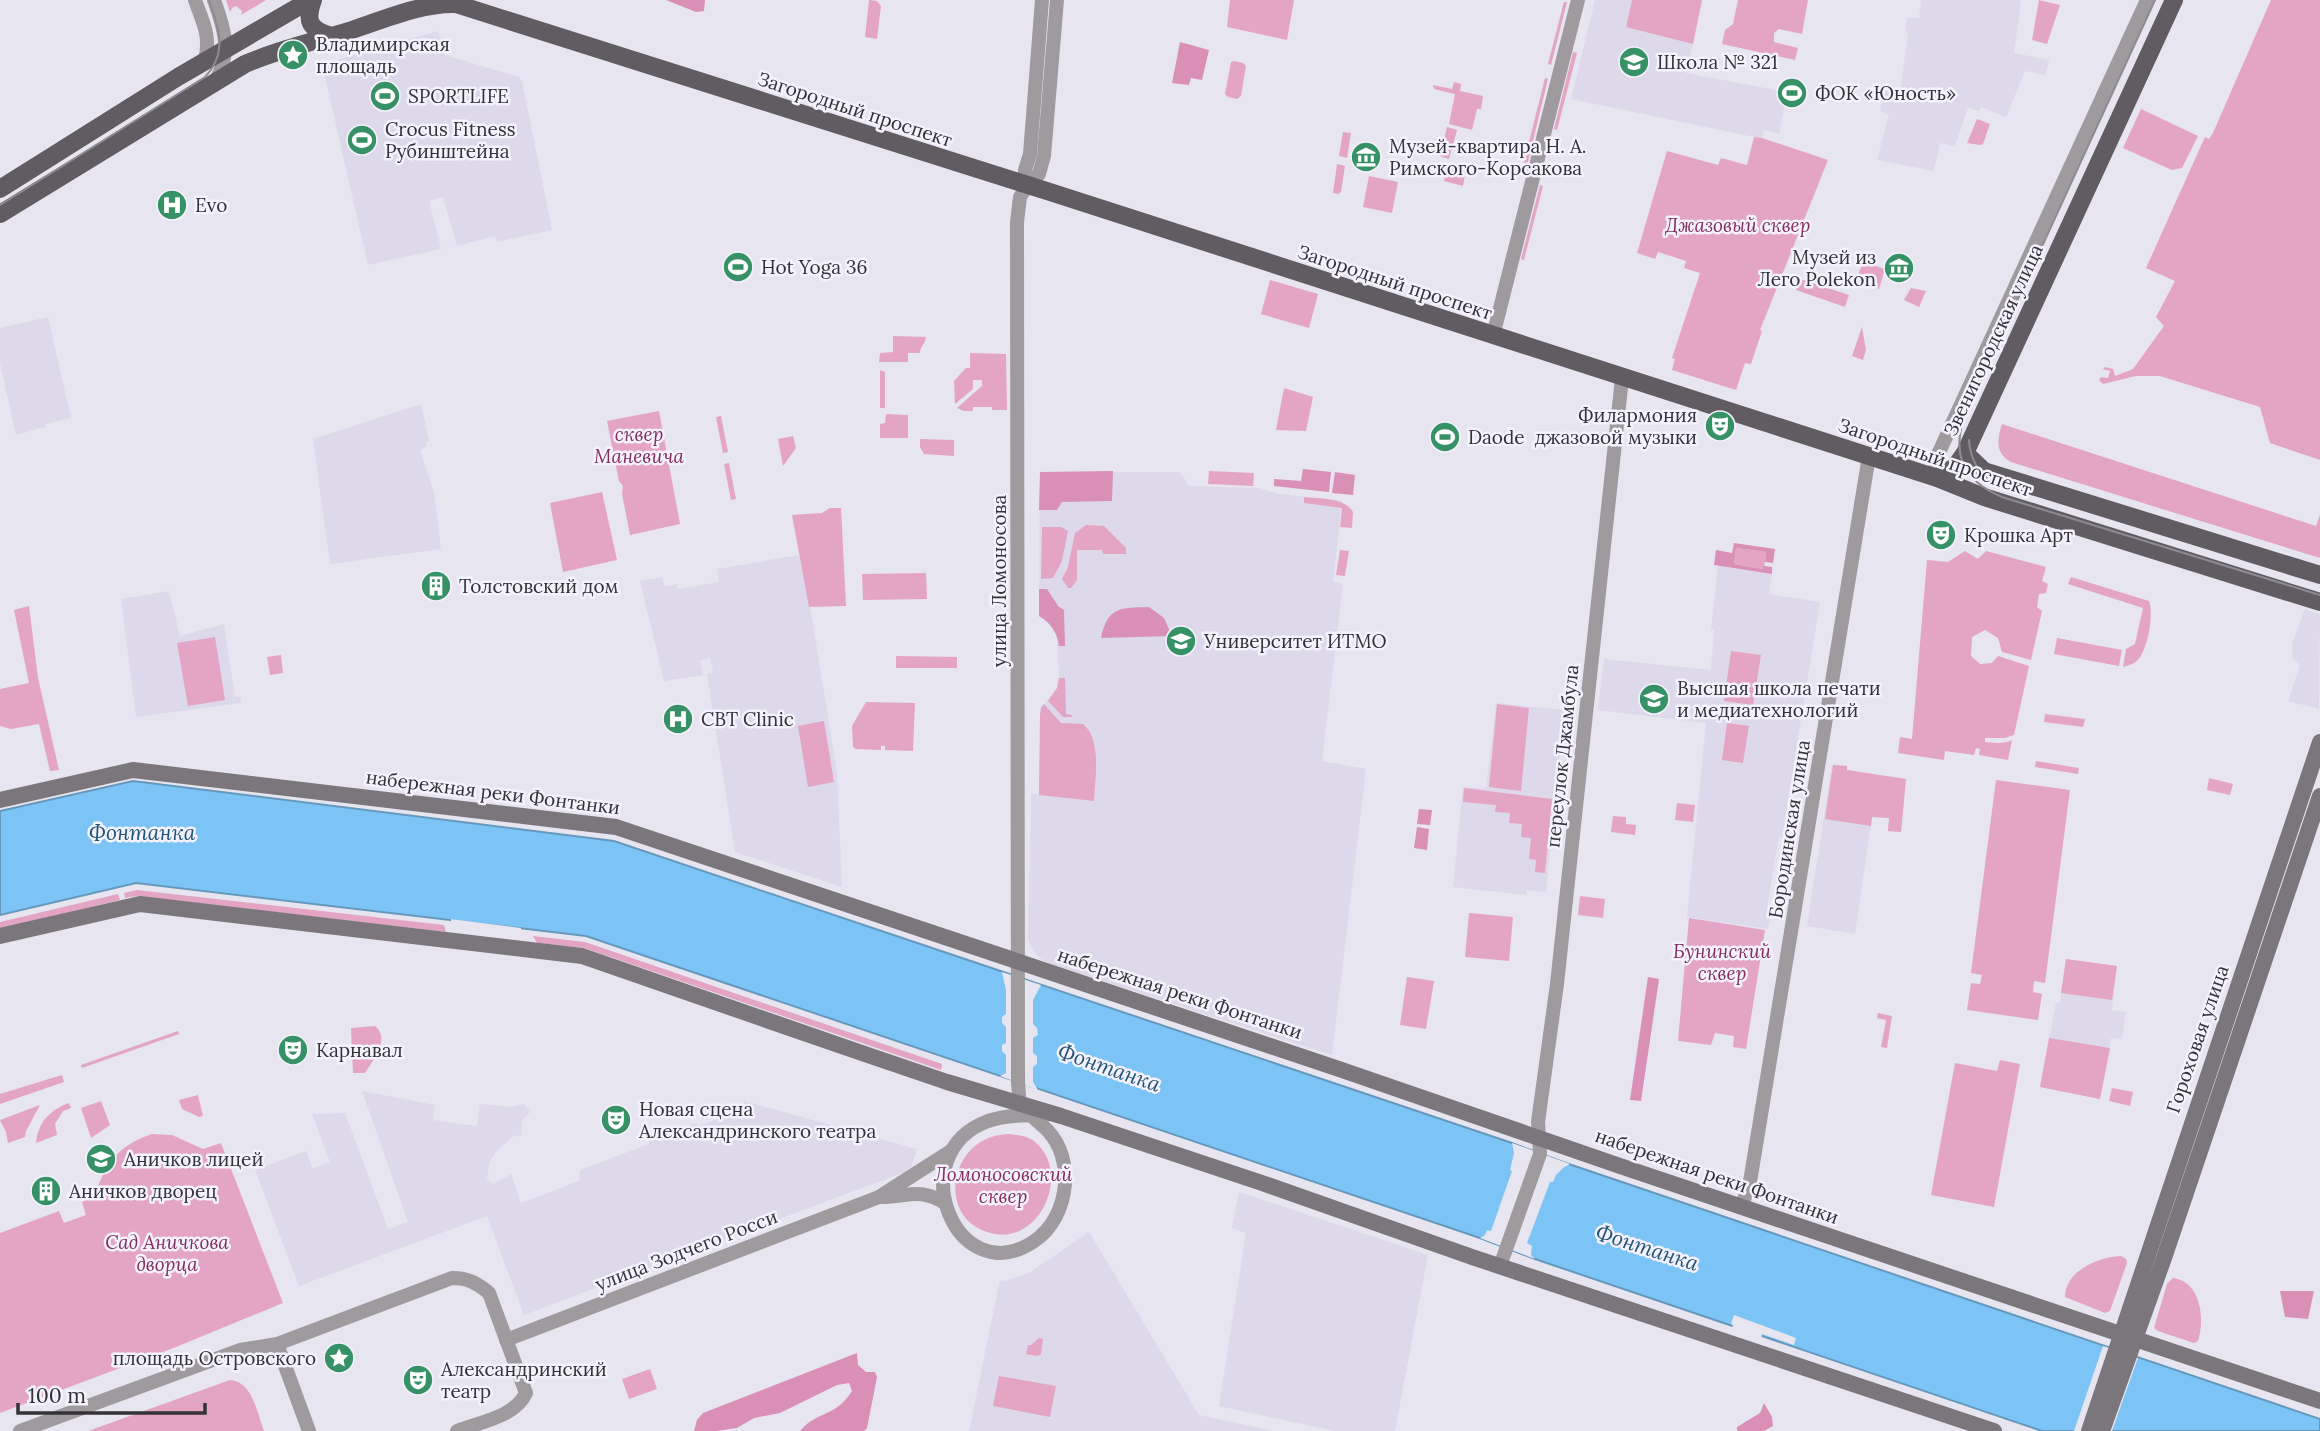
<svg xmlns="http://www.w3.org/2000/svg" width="2320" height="1431" font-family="Lora,serif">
<rect width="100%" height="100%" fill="#e7e5f0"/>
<g fill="#ddd9ea">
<path d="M1595,0h107l-16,73 101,19 -8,42 -15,-4 -2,8 -8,-1 -183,-38z"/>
<path d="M1921,0h100l-7,53 35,7 -3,15 -21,-4 -19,46 -25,-10 -2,4 -11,-3 -13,38 -15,-3 -6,28 -57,-11 12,-46 -9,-3 4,-20 16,3 8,-62 -3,-1 2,-13h12z"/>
<path d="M438,31l7,24 73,22 4,4 30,149 -55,12 -2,-6 -38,10 -14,-49 -14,4 12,48 -73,16 -46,-201z"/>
<path d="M48,317l23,101 -25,6 -1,3 -29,8 -16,-72v-35z"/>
<path d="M421,404l8,37 -3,1v5l-6,3 14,42 7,57 -111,15 -17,-125z"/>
<path d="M1040,472h140l9,14 70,2 21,6 62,7 -9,81 10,2 -21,177 44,8 -34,286 -282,-91 -9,-5 -8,-9 -5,-11 3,-145h8l2,-86 16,-20 2,-10 -2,-43 -10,-14 -8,-5z"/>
<path d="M799,555l13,63 25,155 5,114 -107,-35 -28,-178 6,-2 -3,-14 -10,2 3,15 -39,6 -24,-100 22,-4 3,10 12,-3 1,5 41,-7 -2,-13z"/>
<path d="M1718,566l54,8 -3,20 51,8 -38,235h-3l-5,29 -8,51 4,1 -2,11 -81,-12 19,-194 -108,-13 6,-51 107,11 3,-40 -3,-1z"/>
<path d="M169,591l11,45 44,-12 11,73 5,-1 1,7 -105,14 -15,-118z"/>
<path d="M2305,609l15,6 -1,94 -31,-8 12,-36 -7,-6 -1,-15z"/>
<path d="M1496,703l68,7 -18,182 -19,-2 -1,5 -73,-8 10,-100 23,2z"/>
<path d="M1832,765l15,1v4l59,9 -5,53 -13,-1 1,-13 -17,-1 -17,117 -48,-8z"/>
<path d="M2066,959l51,7 -5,44 14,2 -4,27 -11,-1 -11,61 -60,-12 16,-84h4z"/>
<path d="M362,1091l73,14 -2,15 44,6 3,-22 32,3 12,-3 6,8 -8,8 -1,17 -7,-2 -19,18 -5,8 -3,18 7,5 17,-10 10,29 58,-22 1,-11 69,-26v-3l8,-3 2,3 28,-11 -1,-3 11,-4 2,3 45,-17v-8l173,48 -7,21 -386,145 -37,-99 -188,70 -44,-116 51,-19 7,18 17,-7 -18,-48 33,-1 43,116 20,-7z"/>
<path d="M1239,1192l189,63 -33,176h-61l-115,-25 27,-173 -14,-5z"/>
<path d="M1089,1232l110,183 75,16h-305l31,-151 4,1 25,-8z"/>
</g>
<g fill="#e4a4c3">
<path d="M226,0h40l-25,15 1,-4 -6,-5 -4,2 -2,4z"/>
<path d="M869,0l8,1 4,5 -4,33 -12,-2z"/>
<path d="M1230,0h64l-7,40 -60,-13z"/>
<path d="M1632,0h70l-9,44 -67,-17z"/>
<path d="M1738,0h70l-6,34 -23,-5 -5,4v9l24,6 -3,12 -73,-16 3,-14 8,-6z"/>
<path d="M2039,0l21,5 -13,39 -15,-4z"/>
<path d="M2271,0h49v460l-50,-17 -10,-36 -100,-31h-24l-33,8 -4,-4 2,-3 7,1 2,-7 -7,-2 2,-2 8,2 2,7 18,-7 31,-43 -8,-9 19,-36 -29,-13 59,-131 4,2 4,-6z"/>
<path d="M1564,2h3l-16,63 -3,-1z"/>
<path d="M1573,52l4,1 -20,77 -3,-1z"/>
<path d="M1234,61l9,2 3,3 -5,30 -4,3 -9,-2 -3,-3 6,-32z"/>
<path d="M1545,78l3,1 -23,95h-4z"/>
<path d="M1454,82l7,2 -1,7 23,5 -2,13h-4l-5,21 -23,-6 6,-30 -21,-5 -1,-4 19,4z"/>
<path d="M2141,109l57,27 -16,32 -10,2 -49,-22z"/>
<path d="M1977,119l13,5 -7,20 -3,1 -13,-2z"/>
<path d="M1447,127l10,3 -8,29 -9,-3z"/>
<path d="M1343,132l8,1 -4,25 -8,-2z"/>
<path d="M1754,137l8,1 66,22 -68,170 2,1 -11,33 -6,-1 -9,27 -64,-20 3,-11 -3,-1 28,-85 -16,-5 2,-7 -28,-9 -3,7 -18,-6 30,-102 51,14 3,-7 26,7z"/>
<path d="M1337,164l8,2 -4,26 -3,2 -5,-1z"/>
<path d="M1448,164l16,6 1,5 -2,11 -19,-5z"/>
<path d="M1369,176l29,6 -6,31 -29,-6z"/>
<path d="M1540,185l3,1 -19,74 -3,-1z"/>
<path d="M1863,262l22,7 -6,20 -17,-6 1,-6 -5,-2z"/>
<path d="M1270,280l48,14 -9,34 -48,-14z"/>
<path d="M1803,280l46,15 -4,12 -49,-17 3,-7z"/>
<path d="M1911,288l15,3 -7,16 -15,-7z"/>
<path d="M1862,327l4,23 -3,10 -11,-4z"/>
<path d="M893,336l33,1c0,6 -6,9 -6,16h-12v9h-29l1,-9 13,-1z"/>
<path d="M970,353l36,1 1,56h-15v-3h-19v4h-9l-7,-3 25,-22v-6h-9v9l-18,15 -1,-23 12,-13h4z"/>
<path d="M880,370l5,2v36h-5z"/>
<path d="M1284,388l29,9 -7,34 -30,-1z"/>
<path d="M659,411l21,113 -50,11 -8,-41 1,-8 -4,-5 -12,-60z"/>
<path d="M886,414l22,1v23h-28v-14l5,-1z"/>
<path d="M721,416l7,36 -5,1 -7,-36z"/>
<path d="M2002,424l314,102 4,-11v43l-309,-96c-16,-9 -14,-22 -9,-38z"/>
<path d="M793,436l3,12 -13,18 -5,-27z"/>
<path d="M920,439l34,1v16l-30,-2 -4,-7z"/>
<path d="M729,463l7,36 -5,1 -7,-36z"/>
<path d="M1209,471l45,2 -1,13 -45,-2z"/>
<path d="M602,492l15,68 -54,12 -13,-69z"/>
<path d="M1304,497c16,2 40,0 49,15l-1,16 -12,-1 2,-19 -38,-5z"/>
<path d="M830,508h11l5,98 -37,1 -17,-92 30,-2z"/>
<path d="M1086,525l18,1 22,22v6h-23l-1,-4h-25v30l-6,8h-3l-6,-9 6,-12 7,-34z"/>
<path d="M1042,527h19l7,4 -6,30 -9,17 -12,1z"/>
<path d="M1736,548l30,4 -2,17 -30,-5z"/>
<path d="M1340,550l9,1 -4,25 -9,-1z"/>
<path d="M1965,551l13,8 8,-8 60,16 -4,14 6,3 -2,9 -7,1 -2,13 5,4 -11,49 -29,-8 -4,-14 -13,-8 -13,7 -1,19 9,8 12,-1 6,-7 31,10 -15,69 -9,3h-20v4c9,1 19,2 27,-2l-4,20 -29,-5 1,-6 -4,-1 -2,7 -29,-4 -1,9 -46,-7 2,-16 12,2 15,-179 21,2z"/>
<path d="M926,573l1,26 -64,1 -1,-26z"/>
<path d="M2071,577l78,24c5,13 -1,48 -11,59 -4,4 -9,5 -15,7l3,-18 9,-5 8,-36 -75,-24z"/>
<path d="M29,606l9,72 21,92 -9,1 -11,-47 -28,5 -11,-3v-37l29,-6 -15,-73z"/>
<path d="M215,637l10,63 -37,6 -11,-63z"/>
<path d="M2057,638l65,12 -3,16 -65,-12z"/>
<path d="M1731,651l30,4 -8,50 -29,-4z"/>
<path d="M281,655l2,18 -13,2 -3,-18z"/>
<path d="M896,656l61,1v11h-61z"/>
<path d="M1059,678h6l1,36 6,1v2h-9l-15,-16 9,-13z"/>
<path d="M866,702l49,1 -2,48 -28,-1v-4h-4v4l-25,-1 -3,-2 -1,-21z"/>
<path d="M1044,704l17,19 22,1c19,15 12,55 11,77l-55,-6 1,-80 1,-7z"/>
<path d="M1497,704l32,4 -8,83 -32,-4z"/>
<path d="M2045,714l40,5 -2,8 -39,-5z"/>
<path d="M824,721l10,61 -26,5 -10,-61z"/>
<path d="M1727,723l22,3 -6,37 -21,-3z"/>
<path d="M2036,761l43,7 -1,6 -43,-7z"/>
<path d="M1833,765l14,1v4l59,9 -5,53 -13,-1 1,-13 -17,-1 -1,9 -46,-7z"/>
<path d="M2209,778l24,6 -3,11 -23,-5z"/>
<path d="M1996,780l74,10 -25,193 -11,-2 -1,11 9,2 -4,26 -71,-10 4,-27 9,1 2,-9 -11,-2z"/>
<path d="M1464,788l88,11 -7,74 -10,-1 1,-12 -7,-1 2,-21 -10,-1 1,-13 -13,-1 1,-10 -15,-1 1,-7 -33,-3z"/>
<path d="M1677,803l18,2 -2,17 -18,-2z"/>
<path d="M1613,816l13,1v7l10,1 -1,10 -24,-3z"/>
<path d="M137,890l307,35 2,7 -309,-36 -12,2 -1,-5z"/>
<path d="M118,894l2,6 -120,29v-7z"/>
<path d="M1580,896l25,3 -2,19 -25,-3z"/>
<path d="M1469,913l44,4 -4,44 -44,-4z"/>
<path d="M1689,918l76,12 -19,119 -13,-2 1,-11 -19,-3 -4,12 -33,-4z"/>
<path d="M533,936l52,6 357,122 -1,6 -357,-122 -47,-5z"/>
<path d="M2066,959l51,7 -5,34 -51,-7z"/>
<path d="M1407,977l27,4 -8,48 -26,-4z"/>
<path d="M1878,1013l14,3 -5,32 -6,-1 5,-27 -9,-2z"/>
<path d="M375,1026c16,13 -2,34 -10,47h-12l-2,-45z"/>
<path d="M178,1031l1,3 -97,34 -1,-3z"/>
<path d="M2049,1038l61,10 -10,51 -60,-12z"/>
<path d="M2000,1060l20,4 -26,143 -63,-12 24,-132 42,8z"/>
<path d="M62,1075l2,7 -64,22v-10z"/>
<path d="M2112,1088l21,4 -3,14 -21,-5z"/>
<path d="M198,1095l5,21 -4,1 -17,-8 -3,-9z"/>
<path d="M101,1101l9,24 -19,13 -10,-30z"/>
<path d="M69,1103l2,5 -8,3 -8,13 2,11 -21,8c2,-21 14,-33 33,-40z"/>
<path d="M40,1105l-14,26 -1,6 -17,6 -2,-11 -6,-12z"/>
<path d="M152,1134l20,1 31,14 18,-6 62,160 -107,44 -176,66v-180l59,-22 5,12 22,-8 -4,-13 12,-5c12,-34 23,-51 58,-63z"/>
<path d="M1009,1134c9,1 19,2 26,8 36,29 7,100 -40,92 -61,-10 -48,-99 14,-100z"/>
<path d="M2121,1256l5,3 1,4 -17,48 -5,2 -40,-16c0,-26 33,-40 56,-41z"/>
<path d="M2173,1278c28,3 32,42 25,63l-4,2 -36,-12 -4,-3 13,-44z"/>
<path d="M1039,1338l4,1 -2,15 -3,2 -12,-2 2,-9h3z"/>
<path d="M650,1369l7,20 -28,10 -7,-20z"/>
<path d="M999,1376l57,10 -6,31 -57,-11z"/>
<path d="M230,1380c23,2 27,33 34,51h-176z"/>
</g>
<g fill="#da8fb4">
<path d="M666,0h39l-1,11 -8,1z"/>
<path d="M1180,42l29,8 -7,30 -11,-2 -2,7 -17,-2z"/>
<path d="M1303,469l28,3 -2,20 -55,-6v-7l27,2z"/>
<path d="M1113,471l-1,30 -50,1 -5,8h-18l1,-38z"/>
<path d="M1335,472l20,3 -2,20 -21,-2z"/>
<path d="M1734,543l41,6 -2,14 -8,-1 1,-10 -30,-4 -2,16 29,5 1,-3 8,1v7l-58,-9 2,-15 16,3z"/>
<path d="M1039,589h8l11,17 6,4 1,36h-6c-2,-14 -8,-23 -20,-30z"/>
<path d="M1149,607l15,11 8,18 -71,2c7,-32 19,-30 48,-31z"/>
<path d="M1419,809l13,1 -2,15 -13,-1z"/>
<path d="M1417,827l12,2 -2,21 -13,-2z"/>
<path d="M1648,977l11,2 -18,122 -11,-1z"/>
<path d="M2280,1291h34l-6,28 -23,-2z"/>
<path d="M857,1353l1,12 8,7h9l2,5 -10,51 -3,3h-64c18,-21 35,-13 52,-40l-3,-8 -12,2 -57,28 -26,5 -17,10 -21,3h-22l3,-11 6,-7z"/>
<path d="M1764,1403l8,14 1,9 -9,5h-27v-4l23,-14z"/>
</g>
<path fill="#7cc4f6" stroke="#6698bc" stroke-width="2" d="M133,781l481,60 898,302 51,19 757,257v12h-278l-507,-172 -55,-21 -894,-302 -450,-53 -136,32v-104z"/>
<g fill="#e7e5f0">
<path d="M451,919l70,9v3l-70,-8z"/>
<path d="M1002,972l39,13 -8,15v24l4,4 1,7 -5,3v15l4,3v8l-4,3v15l5,8 -38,-14 6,-3v-18l-4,-4v-6l4,-2v-16l-4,-4v-6l4,-3v-24z"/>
<path d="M1512,1143l58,21 -7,4 -7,7 -3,7h-3l-23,61 5,3 -1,9 4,4 -55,-21 5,-3 2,-5 4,1 21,-60 -2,-1 4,-17z"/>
<path d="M1734,1315l62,23 -2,7 -32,-11 -1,5 -29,-10 1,-4 -2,-1z"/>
<path d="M2103,1346l35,12 -26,73h-38z"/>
</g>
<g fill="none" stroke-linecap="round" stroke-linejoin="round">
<g stroke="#9e9a9e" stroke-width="14">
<path d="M195,0c8,23 16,36 10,60"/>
<path d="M214,0c11,30 18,53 1,82"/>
<path d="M1027,186l-2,-16 5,-16 12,-154"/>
<path d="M1493,336l85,-336"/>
<path d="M1937,478l-2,-17 212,-461"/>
<path d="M1046,1115c-18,0 -40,0 -58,6 -88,33 -32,171 45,121 20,-13 30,-35 32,-58 1,-22 -5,-43 -22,-58 -7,-6 -17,-14 -22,-22 -3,-6 -2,-15 -3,-21l-1,-861 3,-25 7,-11 12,-12 5,-18 13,-156"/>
<path d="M881,1197c27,0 38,-10 64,6"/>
<path d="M1741,1206l8,-18 120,-732"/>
<path d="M1500,1266l40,-112 -2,-32 19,-138 65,-606"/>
<path d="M506,1340l373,-143 72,-46"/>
<path d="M277,1344l32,87"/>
<path d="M20,1431l220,-81 37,-6 175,-66c16,0 25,5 37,15l37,100c-11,24 -46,29 -69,38"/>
</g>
<g stroke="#7a767b" stroke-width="16">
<path d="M0,800l133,-30 483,57 723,242 281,97 700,235"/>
<path d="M0,936l140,-32 442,52 274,95 91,31 114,34 201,67 210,74 522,174"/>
<path d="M2089,1431l231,-689"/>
<path d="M2102,1431l62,-173 156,-462"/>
</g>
<g stroke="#615c62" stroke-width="18">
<path d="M313,0c-8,22 -3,29 18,36"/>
<path d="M0,189l178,-112 132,-77"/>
<path d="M0,214l245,-150c34,-15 71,-23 107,-34 33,-11 70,-27 104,-26l594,188 887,286 47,19 336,105"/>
<path d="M1965,453l19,18 336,104"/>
<path d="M1937,478l18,-11 10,-14 209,-453"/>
</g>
<g stroke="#8c8a92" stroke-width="2">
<path d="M2155,0l-188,410c-17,41 -6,70 35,87l318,98"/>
<path d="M0,205l205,-128c23,-24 14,-49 4,-77"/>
<path d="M1969,440c1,17 9,34 24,44"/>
</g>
</g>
<defs>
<g id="sight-disc" transform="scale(1.575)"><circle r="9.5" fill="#379166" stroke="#f4f2fd"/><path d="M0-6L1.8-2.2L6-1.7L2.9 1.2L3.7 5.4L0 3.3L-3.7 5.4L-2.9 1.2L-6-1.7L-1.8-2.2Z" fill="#fff"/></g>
<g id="school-disc" transform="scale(1.575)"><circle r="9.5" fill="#379166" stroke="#f4f2fd"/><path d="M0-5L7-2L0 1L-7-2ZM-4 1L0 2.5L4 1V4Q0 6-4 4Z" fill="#fff"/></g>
<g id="stadium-disc" transform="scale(1.575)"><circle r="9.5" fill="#379166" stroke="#f4f2fd"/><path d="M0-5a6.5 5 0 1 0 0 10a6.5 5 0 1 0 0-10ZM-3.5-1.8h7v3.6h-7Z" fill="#fff"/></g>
<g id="museum-disc" transform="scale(1.575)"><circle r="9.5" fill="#379166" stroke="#f4f2fd"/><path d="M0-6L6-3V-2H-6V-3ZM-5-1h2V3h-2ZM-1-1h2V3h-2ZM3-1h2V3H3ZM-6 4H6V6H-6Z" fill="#fff"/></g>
<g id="hospital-disc" transform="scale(1.575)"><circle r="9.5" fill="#379166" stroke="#f4f2fd"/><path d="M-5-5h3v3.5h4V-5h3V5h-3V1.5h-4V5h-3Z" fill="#fff"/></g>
<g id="theatre-disc" transform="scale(1.575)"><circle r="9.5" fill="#379166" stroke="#f4f2fd"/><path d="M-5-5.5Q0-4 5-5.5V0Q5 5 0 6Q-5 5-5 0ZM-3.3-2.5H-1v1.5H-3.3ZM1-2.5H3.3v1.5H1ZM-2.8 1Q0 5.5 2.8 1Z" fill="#fff"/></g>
<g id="building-disc" transform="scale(1.575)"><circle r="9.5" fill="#379166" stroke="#f4f2fd"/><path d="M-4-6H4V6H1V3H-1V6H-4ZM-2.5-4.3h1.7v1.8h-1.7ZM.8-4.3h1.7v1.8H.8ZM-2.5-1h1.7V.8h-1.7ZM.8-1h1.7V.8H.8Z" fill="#fff"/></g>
<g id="university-disc" transform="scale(1.575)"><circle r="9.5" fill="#379166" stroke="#f4f2fd"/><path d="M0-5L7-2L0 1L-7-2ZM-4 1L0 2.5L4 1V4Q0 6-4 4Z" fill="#fff"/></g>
</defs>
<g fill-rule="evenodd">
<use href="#sight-disc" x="293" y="55"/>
<use href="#school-disc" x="1634" y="62"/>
<use href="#stadium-disc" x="1792" y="93"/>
<use href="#stadium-disc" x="385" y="96"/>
<use href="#stadium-disc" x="362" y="140"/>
<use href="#museum-disc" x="1366" y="157"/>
<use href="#hospital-disc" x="172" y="205"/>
<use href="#stadium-disc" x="738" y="267"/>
<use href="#museum-disc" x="1899" y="268"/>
<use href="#theatre-disc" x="1720" y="426"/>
<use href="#stadium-disc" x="1445" y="437"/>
<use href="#theatre-disc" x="1941" y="535"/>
<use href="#building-disc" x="436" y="586"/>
<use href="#university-disc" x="1181" y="641"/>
<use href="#university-disc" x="1654" y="699"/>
<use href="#hospital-disc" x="678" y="719"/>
<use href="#theatre-disc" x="293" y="1050"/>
<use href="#theatre-disc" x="616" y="1120"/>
<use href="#school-disc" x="101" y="1159"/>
<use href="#building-disc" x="46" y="1191"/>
<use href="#sight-disc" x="339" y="1358"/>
<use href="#theatre-disc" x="418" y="1380"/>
</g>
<g text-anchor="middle" stroke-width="5" stroke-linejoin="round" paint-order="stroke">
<g font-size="19" fill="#333236" stroke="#f4f2fd" text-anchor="start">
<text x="316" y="51">Владимирская<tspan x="316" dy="22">площадь</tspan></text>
<text x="1657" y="69">Школа № 321</text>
<text x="1815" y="100">ФОК «Юность»</text>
<text x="408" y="103">SPORTLIFE</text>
<text x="385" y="136">Crocus Fitness<tspan x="385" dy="22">Рубинштейна</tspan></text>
<text x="1389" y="153">Музей-квартира Н. А.<tspan x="1389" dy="22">Римского-Корсакова</tspan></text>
<text x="195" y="212">Evo</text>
<text x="1876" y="264" text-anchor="end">Музей из<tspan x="1876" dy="22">Лего Polekon</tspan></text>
<text x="761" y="274">Hot Yoga 36</text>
<text x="1697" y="422" text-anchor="end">Филармония<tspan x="1697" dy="22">джазовой музыки</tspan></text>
<text x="1468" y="444">Daode</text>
<text x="1964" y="542">Крошка Арт</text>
<text x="459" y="593">Толстовский дом</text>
<text x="1204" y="648">Университет ИТМО</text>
<text x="1677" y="695">Высшая школа печати<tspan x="1677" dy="22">и медиатехнологий</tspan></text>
<text x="701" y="726">CBT Clinic</text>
<text x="316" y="1057">Карнавал</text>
<text x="639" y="1116">Новая сцена<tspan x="639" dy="22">Александринского театра</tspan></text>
<text x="124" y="1166">Аничков лицей</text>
<text x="69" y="1198">Аничков дворец</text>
<text x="316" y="1365" text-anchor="end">площадь Островского</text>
<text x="441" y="1376">Александринский<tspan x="441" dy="22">театр</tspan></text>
</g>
<g font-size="19" fill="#333236" stroke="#f4f2fd">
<text transform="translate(855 109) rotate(18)" y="7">Загородный проспект</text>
<text transform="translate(1395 282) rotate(18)" y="7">Загородный проспект</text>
<text transform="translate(1993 340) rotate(-65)" y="7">Звенигородская улица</text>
<text transform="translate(1935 457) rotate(19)" y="7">Загородный проспект</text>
<text transform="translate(999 581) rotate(-90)" y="7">улица Ломоносова</text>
<text transform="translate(1562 756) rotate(-84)" y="7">переулок Джамбула</text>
<text transform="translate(493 792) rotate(7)" y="7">набережная реки Фонтанки</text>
<text transform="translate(1789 829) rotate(-81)" y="7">Бородинская улица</text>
<text transform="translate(1180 993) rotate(18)" y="7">набережная реки Фонтанки</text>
<text transform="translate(2197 1039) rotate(-71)" y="7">Гороховая улица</text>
<text transform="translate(1717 1176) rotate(19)" y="7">набережная реки Фонтанки</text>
<text transform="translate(686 1250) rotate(-21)" y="7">улица Зодчего Росси</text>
</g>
<g font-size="19" font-style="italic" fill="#832c5e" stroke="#f4f2fd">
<text x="1738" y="232">Джазовый сквер</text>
<text x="639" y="441">сквер<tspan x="639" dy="22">Маневича</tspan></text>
<text x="1722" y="958">Бунинский<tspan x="1722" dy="22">сквер</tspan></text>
<text x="1003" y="1181">Ломоносовский<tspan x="1003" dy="22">сквер</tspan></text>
<text x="167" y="1249">Сад Аничкова<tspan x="167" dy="22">дворца</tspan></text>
</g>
<g font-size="21" font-style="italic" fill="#1f5475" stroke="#f4f2fd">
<text x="142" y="840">Фонтанка</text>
<text transform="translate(1109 1068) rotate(19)" y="7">Фонтанка</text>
<text transform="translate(1647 1248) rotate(18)" y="7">Фонтанка</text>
</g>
</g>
<path d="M18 1403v10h187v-10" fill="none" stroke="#333236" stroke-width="3.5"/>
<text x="28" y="1403" font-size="21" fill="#333236" stroke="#f4f2fd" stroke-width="5" paint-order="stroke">100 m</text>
</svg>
